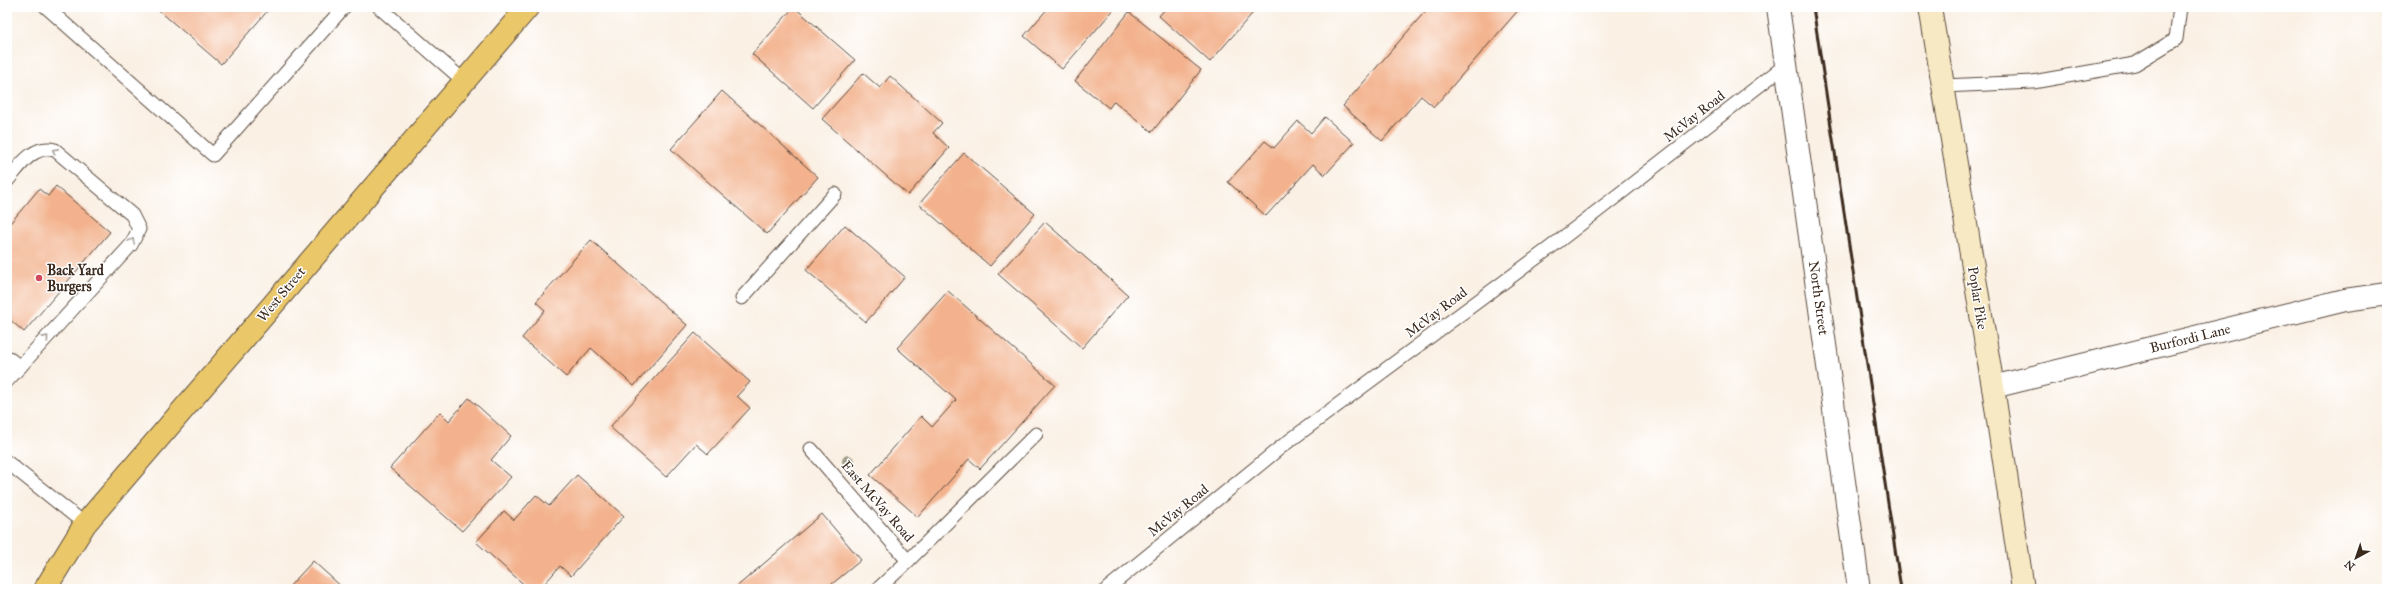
<svg xmlns="http://www.w3.org/2000/svg" width="2394" height="596" font-family="'IM FELL Great Primer',serif">
<rect width="100%" height="100%" fill="#fff"/>
<filter id="ink" filterUnits="userSpaceOnUse"><feTurbulence type="fractalNoise" baseFrequency=".025" numOctaves="2"/><feDisplacementMap in="SourceGraphic" scale="8" xChannelSelector="R" yChannelSelector="G"/><feConvolveMatrix kernelMatrix="1 2 1 2 8 2 1 2 1" color-interpolation-filters="sRGB"/></filter>
<filter id="wash" filterUnits="userSpaceOnUse"><feTurbulence type="fractalNoise" baseFrequency=".012" numOctaves="4" result="noise"/><feDisplacementMap in="SourceGraphic" scale="16" xChannelSelector="R" yChannelSelector="G"/><feGaussianBlur stdDeviation="0.9" result="paint"/><feColorMatrix in="noise" values="0 0 0 0 0 0 0 0 0 0 0 0 0 0 0 0 0 1.4 0 .05"/><feComposite in="paint" operator="in"/></filter>
<g filter="url(#wash)">
<rect width="100%" height="100%" fill="#faf0e4"/>
<g id="blocks">
<g fill="#f3b28d">
<path d="M155,7h116l-50,57z"/>
<path d="M794,7l61,53 -42,48 -61,-54z"/>
<path d="M1049,7h67l-54,62 -38,-33z"/>
<path d="M1167,7h91l-48,55 -51,-46z"/>
<path d="M1429,7h92l-87,100 -13,-11 -39,45 -39,-35z"/>
<path d="M1129,12l72,58 -49,62 -38,-31 -5,7 -34,-27z"/>
<path d="M863,73l17,15 10,-12 52,47 -9,10 16,15 -41,47 -86,-76z"/>
<path d="M722,91l96,86 -51,57 -96,-85z"/>
<path d="M1325,117l29,26 -29,32 -12,-11 -47,52 -38,-34 37,-41 9,7 24,-27 13,12z"/>
<path d="M964,153l71,61 -45,52 -71,-62z"/>
<path d="M56,186l54,46 -86,100 -17,-15v-90l32,-38 9,7z"/>
<path d="M1045,222l83,73 -46,53 -84,-74z"/>
<path d="M845,225l60,52 -39,45 -60,-52z"/>
<path d="M591,240l96,85 -53,61 -43,-38 -25,29 -44,-39 23,-28 -9,-8z"/>
<path d="M948,291l107,94 -75,84 -11,-10 -51,58 -48,-42 51,-59 11,11 24,-27 -59,-52z"/>
<path d="M695,333l55,49 -13,14 13,12 -42,46 -12,-10 -30,33 -56,-50z"/>
<path d="M469,398l42,38 -20,24 20,17 -49,54 -72,-63 50,-56 9,9z"/>
<path d="M577,475l47,41 -53,60 -11,-10 -20,23h-11l-53,-47 28,-31 10,9 22,-25 13,11z"/>
<path d="M822,514l39,46 -35,29h-92z"/>
<path d="M313,561l31,28h-57z"/>
</g>
</g>
</g>
<g filter="url(#ink)">
<use href="#blocks" fill-opacity="0" stroke="#58483c" stroke-width="1"/>
<g fill="none" stroke-linecap="round" stroke-linejoin="round">
<g stroke="#58483c" stroke-width="15">
<g id="service">
<path d="M46,7l167,148 131,-148"/>
<path d="M379,7l85,74"/>
<path d="M1943,86l90,-4 102,-18 41,-25 4,-32"/>
<path d="M7,181c13,-15 26,-37 48,-31l77,65 7,14 -8,16 -124,136"/>
<path d="M742,298l93,-104"/>
<path d="M7,357l13,10"/>
<path d="M811,449l97,112 -30,28"/>
<path d="M7,462l78,62"/>
<path d="M908,561l128,-127"/>
<path d="M1107,589l174,-142 270,-200 236,-183"/>
</g>
</g>
<g stroke="#58483c" stroke-width="24">
<g id="minor">
<path d="M1778,7l81,582"/>
<path d="M1993,387l352,-87 42,-6"/>
</g>
</g>
<g stroke="#58483c" stroke-width="24">
<path id="secondary" d="M1930,7l63,380 30,202"/>
</g>
<g stroke="#58483c" stroke-width="24">
<path id="primary" d="M45,589l40,-65 443,-517"/>
</g>
<use href="#service" stroke="#fff" stroke-width="13"/>
<use href="#minor" stroke="#fff" stroke-width="22"/>
<use href="#secondary" stroke="#f7e9c3" stroke-width="22"/>
<use href="#primary" stroke="#eac769" stroke-width="22"/>
<path stroke="#3b2a1e" stroke-width="3" d="M1813,7l88,582"/>
</g>
<circle fill="#a1a08a" cx="848" cy="461" r="6"/>
<defs><path id="oneway-chevron" d="M-2-3.5L2.5 0L-2 3.5" fill="none" stroke-width="1.6" stroke-linecap="round" stroke-linejoin="round"/></defs>
<g stroke="#a79f9a">
<use href="#oneway-chevron" transform="translate(55 151) rotate(-152)"/>
<use href="#oneway-chevron" transform="translate(132 241) rotate(-62)"/>
<use href="#oneway-chevron" transform="translate(46 338) rotate(-48)"/>
</g>
</g>
<circle fill="#d1495b" stroke="#fff" stroke-width="1.5" cx="39" cy="278" r="4"/>
<g text-anchor="middle" stroke-width="3" stroke-linejoin="round" paint-order="stroke">
<g font-size="14" fill="#3b2a1e" stroke="#fff">
<text transform="translate(1694 116) rotate(-38)" y="5">McVay Road</text>
<text transform="translate(281 294) rotate(-50)" y="5">West Street</text>
<text transform="translate(1819 298) rotate(82)" y="5">North Street</text>
<text transform="translate(1978 298) rotate(81)" y="5">Poplar Pike</text>
<text transform="translate(1436 312) rotate(-37)" y="5">McVay Road</text>
<text transform="translate(2190 338) rotate(-14)" y="5">Burfordi Lane</text>
<text transform="translate(878 501) rotate(49)" y="5">East McVay Road</text>
<text transform="translate(1178 510) rotate(-39)" y="5">McVay Road</text>
</g>
<g font-size="14" font-weight="bold" fill="#3b2a1e" stroke="#fff" text-anchor="start">
<text x="47" y="275">Back Yard<tspan x="47" dy="16">Burgers</tspan></text>
</g>
</g>
<rect width="2394" height="596" fill="none" stroke="#fff" stroke-width="24"/>
<g transform="translate(2356 558) rotate(220)" stroke="#ffffff" stroke-width="3" paint-order="stroke">
<path d="M0-3L7 15L0 10L-7 15Z" fill="#3b2a1e"/>
<text y="-6" font-size="11" font-weight="bold" text-anchor="middle" fill="#3b2a1e">N</text>
</g>
</svg>
